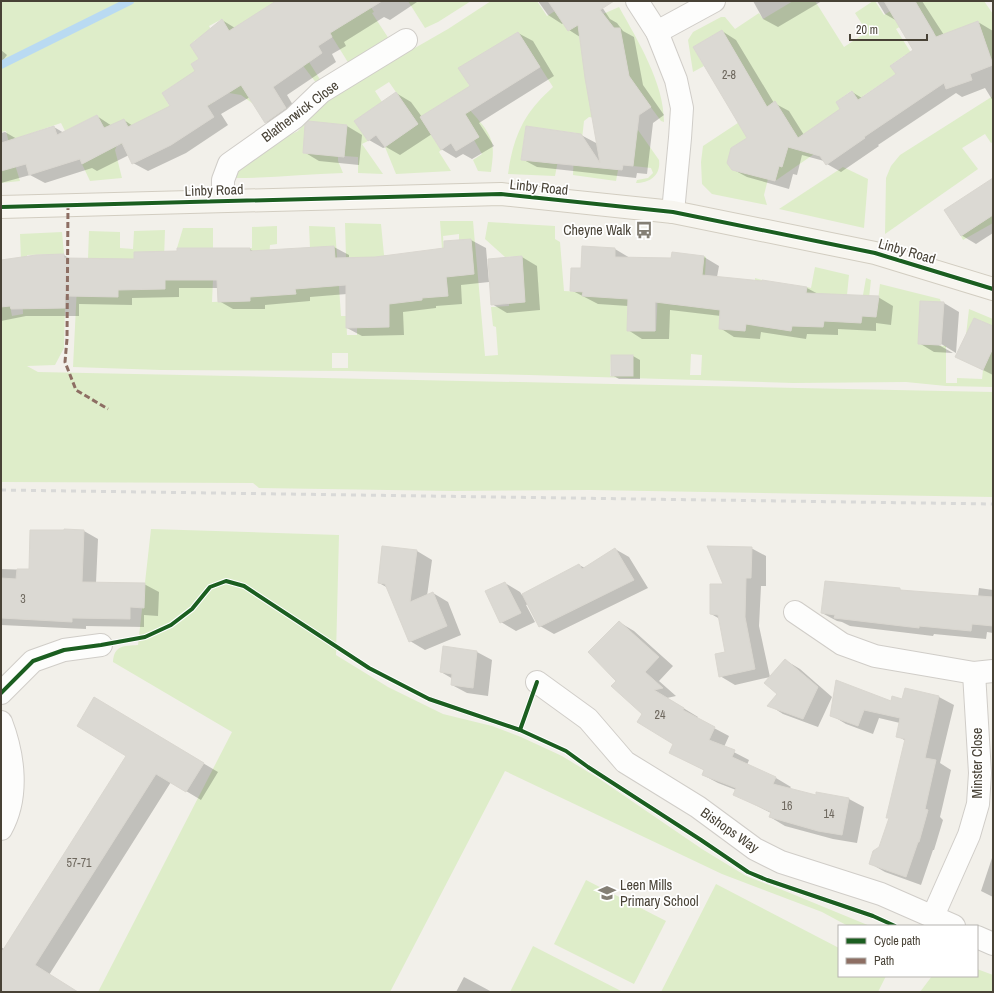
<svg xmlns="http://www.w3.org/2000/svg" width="994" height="993" font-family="'Archivo Narrow',sans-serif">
<rect width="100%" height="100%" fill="#f2f0ea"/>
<g fill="#deedc9" fill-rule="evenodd">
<path d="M1,1h276l32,61 12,19 -4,3 -13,-17 -38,-60 -2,64 10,18 -22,14 -11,-8 -12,-2 27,-18 -34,-56 -13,7 6,11 -7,5 -8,-5 -6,4 -2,7 7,11 -8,5 23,38 -6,4 -10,-15 -21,-8 -15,10 8,14 -42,20 -5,17 -6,1 -2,5 7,28 -32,3 -8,-17 32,-17 -17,-32 -32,16 -4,-8 -44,15 5,14 -10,3 8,26 -19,2v-12l8,-28 -3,-12 -5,1z"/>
<path d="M310,1l49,14 7,-4 -6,-10h7l7,11 -2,1 17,26 -40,25z"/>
<path d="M408,1h63l-33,21 -13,6z"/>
<path d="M491,1h46l10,15 8,-5 42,1 34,74 -11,-58h-6l-11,-14 16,-7c19,34 45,76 45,115l-3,-1 -25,-34 -19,13 42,60c2,15 -9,23 -23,23l1,-3 11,-2 5,-5 -2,-5 -18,-2 3,-29 -40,-19 -7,-1 -5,4 -5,45 39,4 -2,11 -43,-6 1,-24 2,-18 -50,-7 -5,33 34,5 3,-15 2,1 -5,26 -47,-2c4,-28 11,-51 30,-72 4,-5 10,-10 15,-15l-35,-55 -59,36 15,26 -11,8c9,12 26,26 29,41 2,9 0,20 -1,29l-13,-1 -5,-11 9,-6 -8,-14 5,-3 -25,-41 -34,21 21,33 -2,2 12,19 -55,3 -11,-27 33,-23 -29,-42 -14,9 7,11 -28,19 14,20 -6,3 21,30 -25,-1v-16l-14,-1 3,-31 -41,-4 -3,32 35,3v5l5,12c-36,1 -71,5 -107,5l1,-7 39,-29 22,-11 21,-25 68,-42 61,-35z"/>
<path d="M793,1h22l29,46 23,-15 -12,-19 18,-12h2l9,14 22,-14h78l9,13v49l-15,-42 -45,31 1,-20 -11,-18 -27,15 17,27 -8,-1 -14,10 5,9 -33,22 10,16 -5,3 -17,-24 -15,11 4,7 -23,43 -42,29 4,-15 3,1 6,-20 9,3 -22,-48 -29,18 4,7 -7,20 -7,-2 -5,3 -3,15 4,7 36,9 -4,16 3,10 -55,-11 -10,-10 -1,-22 2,-16 56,-37 -6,-11 6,-4 -37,-64 -29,17 11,19 -11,6 -5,-32 5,-8 28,-15h4l10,12 24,-16 4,6z"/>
<path d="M993,96v46l-2,1 -6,-9 -23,14 16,21 -93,65 1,-56 5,-12 9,-11z"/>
<path d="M843,167l25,12 -4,49 -85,-19z"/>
<path d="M993,215v8l-30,17 -2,-4z"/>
<path d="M440,221h33l12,135 13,-1 -2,-28 -3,-1 -2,-19 18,-1v-3l16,-1 -3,-46 -17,1 -20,-18 3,-17 67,4v13l5,3 4,49 19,1v4l21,1 24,-5 -1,39h29l3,-60 9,27 -1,6 31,3 6,-51 2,1 -1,18 3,1 -2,18 15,12 -2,16 12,2v6l14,1 6,-51 4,1v-3l7,2 -7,46 36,5 2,-8 9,1 5,-37 4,1 4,-21 34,8 -2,20 -35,12v20h11l1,-6 37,2 2,-28 3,-17 5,2 -4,36 9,1 4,-33 60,15 1,3 -21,-1 -2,43 28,2v37h11v-5l25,1 1,-9 10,-22v39l-47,-1 -40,-4 -113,1 -264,-8 -181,-4 -187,-1 -88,-3 4,-81 16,11h25l1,-38h-31l1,-28 31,1v16l13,1 1,-18 31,-1 -1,29 49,21 -1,22 38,-1v-53h2v-21l25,-1v18l-7,1 -1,13 27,35 -1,-4 42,-3 -3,-40 -24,2 -1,-22 26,1 6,89h5l1,19h10v-15l23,-1v8h9v-15l-43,-54 -1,-35 36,1 3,31h9l14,47 15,-2 -2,-16 13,-2 1,15 14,-1 -2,-29 14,9 14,-2 -3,-35 -12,1v-6l-16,2 2,27h-2zM164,259l1,30h-16zM332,353h16v15h-16zM691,354l11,1 -1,20h-11zM611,355h22v21h-23z"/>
<path d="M183,228h30v20h-36z"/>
<path d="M62,232l2,22 -37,1 2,54 36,-1 -1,40 -9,17 -28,1 11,6 955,20v105l-403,-7 -138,1 -193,-3 -6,-5 -252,-1v-175l9,-1 2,10 11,-2 -3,-80z"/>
<path d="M969,309l24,10v7l-19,-8 -8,17z"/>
<path d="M151,529l188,6 -3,120 52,32 55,27 49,12 29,11 41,19 36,22 104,71 44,27 39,15 85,35h-22l-26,-14 -100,-38 -217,-103 -115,221h-292l134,-260 -119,-70c1,-17 11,-16 25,-17z"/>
<path d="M586,880l80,41 -32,63 -80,-40z"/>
<path d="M716,884l123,64v28h47l-8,16h-217z"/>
<path d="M533,946l90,46h-113z"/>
<path d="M977,969l16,6v17h-73l12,-16h45z"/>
</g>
<g fill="#0003">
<path d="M278,1h139v1l-27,18 -6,-3 -40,25 2,4 -14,8 4,8 -49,33 13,22 -19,14 -15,-9 -16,-25 -29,17 7,11 -42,28 -38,18 -15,-8 -4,-8 -32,16 -5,-3 -47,15 -15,-8 -29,8v-50l4,-1 12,7 37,-12 10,6 33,-17 15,10 12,-6 9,6 38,-19 26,-35 3,-13 22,-39 13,8z"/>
<path d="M538,1h60l12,18 7,4 6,8 11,6 9,48 21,30 -11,8 -6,51 -10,-1 -1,5 -99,-11 -15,-8 59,-24 17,9 -18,-107 -11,-7 -5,-7 -2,1 -14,-9z"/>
<path d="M753,1h69l-44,26 -15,-8z"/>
<path d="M877,1h45l22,34 34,-13 15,9v70l-8,-13 -23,9 -6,-4 -78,52 1,1 -38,26 -14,-8 -3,-3 -22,-6 -5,20 -4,-1 -4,15 -42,-12 -15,-8 16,-31 -26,-107 14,9 38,63 15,8 15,24 38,-26 10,-17 10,6 35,-24 17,-23 -17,-30 -12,-7z"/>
<path d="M518,33l15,8 21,35 -75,47 15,23 -22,13 -9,-5 -7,4 -15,-9 -9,-15 -32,21 -14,-8 -3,1 -14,-8 27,-47 15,9 11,15 49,-30z"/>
<path d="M1,50l6,5 -6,8z"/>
<path d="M309,122l38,4 15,9 -3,30 -40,-4 -15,-9z"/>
<path d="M993,179v54l-17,11 -15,-9z"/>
<path d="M471,240l15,8 3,34 -28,3 1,19 -26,2v2l-33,4 1,23 -42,1 -15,-8v-34l-37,3v4l-45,4v4h-32l-14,-8v-13h-40v9l-47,1v7l-53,-1v12h-53l-25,5v-60l63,-6 6,4 66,1 114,-11 4,3 80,-5 15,8v4l26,-1 70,-9v-7z"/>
<path d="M615,249l15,9 42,1 1,-6 31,4 15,9 -2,11 46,5v-1l44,7 13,7 58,2 15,9 -2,19 -15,-2v8l-38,-2v6l-31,-1 -1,5 -45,-7 -1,7 -26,-2 -14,-9 1,-12 -51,-6 -1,29h-27l-14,-9v-24l-30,-2 -27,-14 11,-21z"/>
<path d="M522,257l15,9 3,44 -33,3 -15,-9z"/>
<path d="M944,303l15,9 -3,41 -18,-11 -1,2 16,9 -19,-1 -15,-9z"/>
<path d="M993,328v47l-36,-18z"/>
<path d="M633,356l7,4v19h-21l-7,-4z"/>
<path d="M84,531l14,8 -2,44 48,1 15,8 -1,24 -14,-1v12l-58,-1v3l-85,-4v-56l29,1z"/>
<path d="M382,547l35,4 15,9 -5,36 6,-3 15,9 13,33 -36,15 -15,-9 -22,-53 -9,-5z"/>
<path d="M751,548l15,8v30h-5l-2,40 11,51 -35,8 -15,-9 6,-23 -6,-34 -9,-5 14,-29z"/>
<path d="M615,549l14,8 19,31 -94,46 -14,-8 -12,-22 -2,1 9,17 -19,9 -15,-9 4,-39 15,9 2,3 57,-30 6,3z"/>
<path d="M979,588l14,2v43l-6,-1 -1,7 -52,-5 -1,2 -83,-10 -8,-4 -5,-1 -15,-8 77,-24 6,3 73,5z"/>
<path d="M619,622l15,9 39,35 -14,15 17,15 -9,2 31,19 -1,2 32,17 -5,11 25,13 -2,5 29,13 15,9 -2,2 28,7v-3l32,6 15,8 -7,36 -24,-4 -48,-13 -15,-9 1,-4 -37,-19 2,-4 -18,-7 -15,-8 1,-5 -34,-17 4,-9 -31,-30 -25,-33z"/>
<path d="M444,648l33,4 15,8 -4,36 -21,-3 -15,-8 1,-6 -12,-7z"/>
<path d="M785,660l15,9 32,28 -14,30 -35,-13 -14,-9 9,-11z"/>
<path d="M905,689l34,8 15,8 -14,58 11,7 -11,47 3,3 -9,30h-1l-12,35 -36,-13 -14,-8 9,-17 10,-28 16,-78 -9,-5 3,-13 -21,-5 -6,16 -27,-10 -15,-9 72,-15z"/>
<path d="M109,707l109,65 -17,28 -30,-18 -122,193 28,17h-65l-11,-7v-38l3,2 124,-194z"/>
<path d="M993,855v42l-12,-6z"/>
<path d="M464,977l28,15h-36z"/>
</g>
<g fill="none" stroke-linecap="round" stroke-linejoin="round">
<path stroke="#b9daf2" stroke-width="8" d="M1,65l129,-64"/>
</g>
<g fill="#dbd9d3" stroke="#dad7d0">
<path d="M276,1h106l-52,32 2,4 -14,9 4,7 -49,34 13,21 -21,15 -24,-38 -34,21 7,11 -43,28 -39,19 -10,-21 -40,21 -2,-5 -51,16 -3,-11 -25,7v-28l53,-17 3,9 40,-20 7,13 20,-9 4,8 42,-21 -8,-13 33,-22 -4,-7 8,-5 -9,-14 32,-26 7,12z"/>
<path d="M548,1h66l-14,9 14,18h6l9,48 22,31 -12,8 -6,51 -10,-1 -1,5 -101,-10 5,-34 55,8 19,29 -15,-85 -7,-53 -10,6z"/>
<path d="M884,1h31l21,36 42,-16 15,44 -23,9 2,6 -26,9 -2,-6 -80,54 1,1 -39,27 -6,-9 -32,-9 -6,20 -3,-1 -4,15 -43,-11 -5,-7 4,-15 16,-10 -54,-91 29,-17 45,77 8,-6 23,37 42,-29 -4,-7 16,-11 6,9 38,-26 -6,-8 23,-16z"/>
<path d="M518,32l22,35 -75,47 14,23 -23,14 -5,-8 -10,7 -21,-33 50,-31 -12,-18z"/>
<path d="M396,92l22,32 -33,23 -9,-12 -8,6 -14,-20z"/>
<path d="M308,121l39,4 -3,32 -41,-4 2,-29z"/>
<path d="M993,178v37l-32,21 -17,-26z"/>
<path d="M471,239l3,35 -28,3 2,19 -26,2v2l-33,4v23l-43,1v-43l-51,4 1,5 -46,3v4l-32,1 -1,-22h-52v9l-47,1v7l-53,-1v12l-54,1 -1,-3 -9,1v-47l35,-5 28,-1v4l70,1v-7l43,-1v-3h73v3l84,-5 1,12 40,-1 69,-9v-7z"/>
<path d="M582,246l33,2v9l56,1 1,-6 32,4 -2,19 60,6v-1l45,7 -1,6 73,3 -3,21 -14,-1 -1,7 -37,-2 -1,6 -31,-1 -1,5 -45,-7 -1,7 -26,-2 1,-19 -65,-8v29h-28l1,-32 -46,-3 1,-4 -13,-1 1,-23h10z"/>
<path d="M522,256l3,46 -34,3 -3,-46z"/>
<path d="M920,301l24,1 -3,43 -23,-1z"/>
<path d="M974,318l19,8v22l-10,22 -28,-13z"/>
<rect x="611" y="355" width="22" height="21"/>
<path d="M64,529l20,1 -2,52 63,1 -1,25 -14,-1v12l-58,-1v4l-71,-4v-40l15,1 1,-10h12l1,-39h34z"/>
<path d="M382,546l35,4 -7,52 23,-10 14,34 -38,16 -24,-58 -7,-1z"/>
<path d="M707,546l45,1 -1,31h-5l-1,39 10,52 -36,8 -4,-23 10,-2 -7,-37 -8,-1v-30h13z"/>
<path d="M615,548l19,32 -95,47 -17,-33 57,-30 3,5z"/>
<path d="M825,581l75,7v2l93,7v29l-21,-2 -1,7 -52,-5v2l-85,-10 1,-3 -14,-2z"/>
<path d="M505,582l16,31 -21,10 -15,-32z"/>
<path d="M619,621l40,36 -14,15 18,16 -9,2 30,18 -1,2 32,17 -6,13 26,10 -3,7 44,20 -3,7 43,11v-3l33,6 -7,37 -24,-4 -49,-14 2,-5 -38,-17 3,-7 -34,-13 2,-5 -35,-17 4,-9 -36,-22 5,-8 -31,-28 5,-5 -28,-29z"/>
<path d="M443,646l34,5 -4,37 -22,-3 1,-11 -12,-2z"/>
<path d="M785,659l33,28 -15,32 -36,-13 10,-12 -13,-11z"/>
<path d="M836,680l55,21 1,-5 10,3 3,-11 34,8 -14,62 11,2 -11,49 3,1 -9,32h-1l-12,35 -37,-13 4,-13 6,-4 10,-29h-3l19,-79 -9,-2 4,-19 -36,-8 -6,16 -28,-10z"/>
<path d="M94,697l110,66 -18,29 -30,-18 -121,191 43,27h-77v-39l125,-197 -49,-30z"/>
</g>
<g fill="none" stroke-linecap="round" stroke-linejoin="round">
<g stroke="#d0cdc8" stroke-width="24">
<g id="street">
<path d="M637,1l20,31 19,48 6,28 -2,30 -7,74"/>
<path d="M657,32l57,-31"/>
<path d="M223,201v-21l6,-16 65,-46 27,-26 85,-52"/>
<path d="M795,612l47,32 33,12 99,17 19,-2"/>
<path d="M537,682l51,37 37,43 73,45 57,42 26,13 100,32 73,32"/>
<path d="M1,693l32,-32 31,-11 37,-5"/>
<path d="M1,722c13,34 18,75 0,107"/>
<path d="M933,916l36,-81 9,-31 2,-31 -6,-100"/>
<path d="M977,937l16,7"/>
</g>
</g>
<g stroke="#d2cdc1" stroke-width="24">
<path id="secondary" d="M1,207l500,-13 172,18 202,41 118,36"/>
</g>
<use href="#street" stroke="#fdfdfc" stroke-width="22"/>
<use href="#secondary" stroke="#f7f5ef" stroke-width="22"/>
<path stroke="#d9d9d8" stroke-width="3" stroke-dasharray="5 5" stroke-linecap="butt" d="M1,490l992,14"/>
<path stroke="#8d6e63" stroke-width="3" stroke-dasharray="6 3" stroke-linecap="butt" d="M68,204l-1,135 -2,23 11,28 32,19"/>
<g stroke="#fff" stroke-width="6">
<g id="cycleway">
<path d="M1,207l500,-13 172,18 202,41 118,36"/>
<path d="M1,693l32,-32 31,-11 37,-5 44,-8 26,-12 21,-16 18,-22 16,-6 18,5 125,82 60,31 91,31 46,21 22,16 113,73 47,32 19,8 106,36 22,10"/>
<path d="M520,730l17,-48"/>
</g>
</g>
<use href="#cycleway" stroke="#1b5e20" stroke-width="4"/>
</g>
<defs>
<g id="bus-bare" transform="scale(1.38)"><path d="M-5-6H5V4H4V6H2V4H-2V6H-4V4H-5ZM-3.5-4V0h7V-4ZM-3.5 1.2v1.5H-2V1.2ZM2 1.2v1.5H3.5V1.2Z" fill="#847f75" stroke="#fff" stroke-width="2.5" paint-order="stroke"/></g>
<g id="school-bare" transform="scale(1.38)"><path d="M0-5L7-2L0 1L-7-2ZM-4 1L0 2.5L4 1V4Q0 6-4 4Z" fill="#847f75" stroke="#fff" stroke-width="2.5" paint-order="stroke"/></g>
</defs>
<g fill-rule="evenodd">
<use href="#bus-bare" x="644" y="230"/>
<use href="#school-bare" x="607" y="893"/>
</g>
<g text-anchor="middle" stroke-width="3.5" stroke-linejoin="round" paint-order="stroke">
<g font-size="12" fill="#6e685e">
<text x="729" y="79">2-8</text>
<text x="23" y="603">3</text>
<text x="660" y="719">24</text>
<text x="787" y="810">16</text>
<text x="829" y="818">14</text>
<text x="79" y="867">57-71</text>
</g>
<g font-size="14" fill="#484236" stroke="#fff">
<text transform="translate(300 111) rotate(-37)" y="5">Blatherwick Close</text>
<text transform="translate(539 187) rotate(6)" y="5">Linby Road</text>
<text transform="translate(214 190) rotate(-2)" y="5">Linby Road</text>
<text transform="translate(907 251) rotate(16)" y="5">Linby Road</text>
<text transform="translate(977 763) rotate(-90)" y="5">Minster Close</text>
<text transform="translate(730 830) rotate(35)" y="5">Bishops Way</text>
</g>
<g font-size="14" fill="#484236" stroke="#fff" text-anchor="end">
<text x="631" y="235">Cheyne Walk</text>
<text x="620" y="890" text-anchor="start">Leen Mills<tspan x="620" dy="16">Primary School</tspan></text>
</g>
</g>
<rect width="994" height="993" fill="none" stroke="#484236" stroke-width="4"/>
<rect x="838" y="925" width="140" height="52" fill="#ffffff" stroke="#b6b3af"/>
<rect x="846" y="938" width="20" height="6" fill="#1b5e20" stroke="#b6b3af"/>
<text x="874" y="945" font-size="12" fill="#484236">Cycle path</text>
<rect x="846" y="958" width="20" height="6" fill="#8d6e63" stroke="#b6b3af"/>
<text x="874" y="965" font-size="12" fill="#484236">Path</text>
<path d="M850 34v6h77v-6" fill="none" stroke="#484236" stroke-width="2"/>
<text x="856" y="34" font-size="12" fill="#484236" stroke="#ffffff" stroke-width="3" paint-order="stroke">20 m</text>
</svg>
